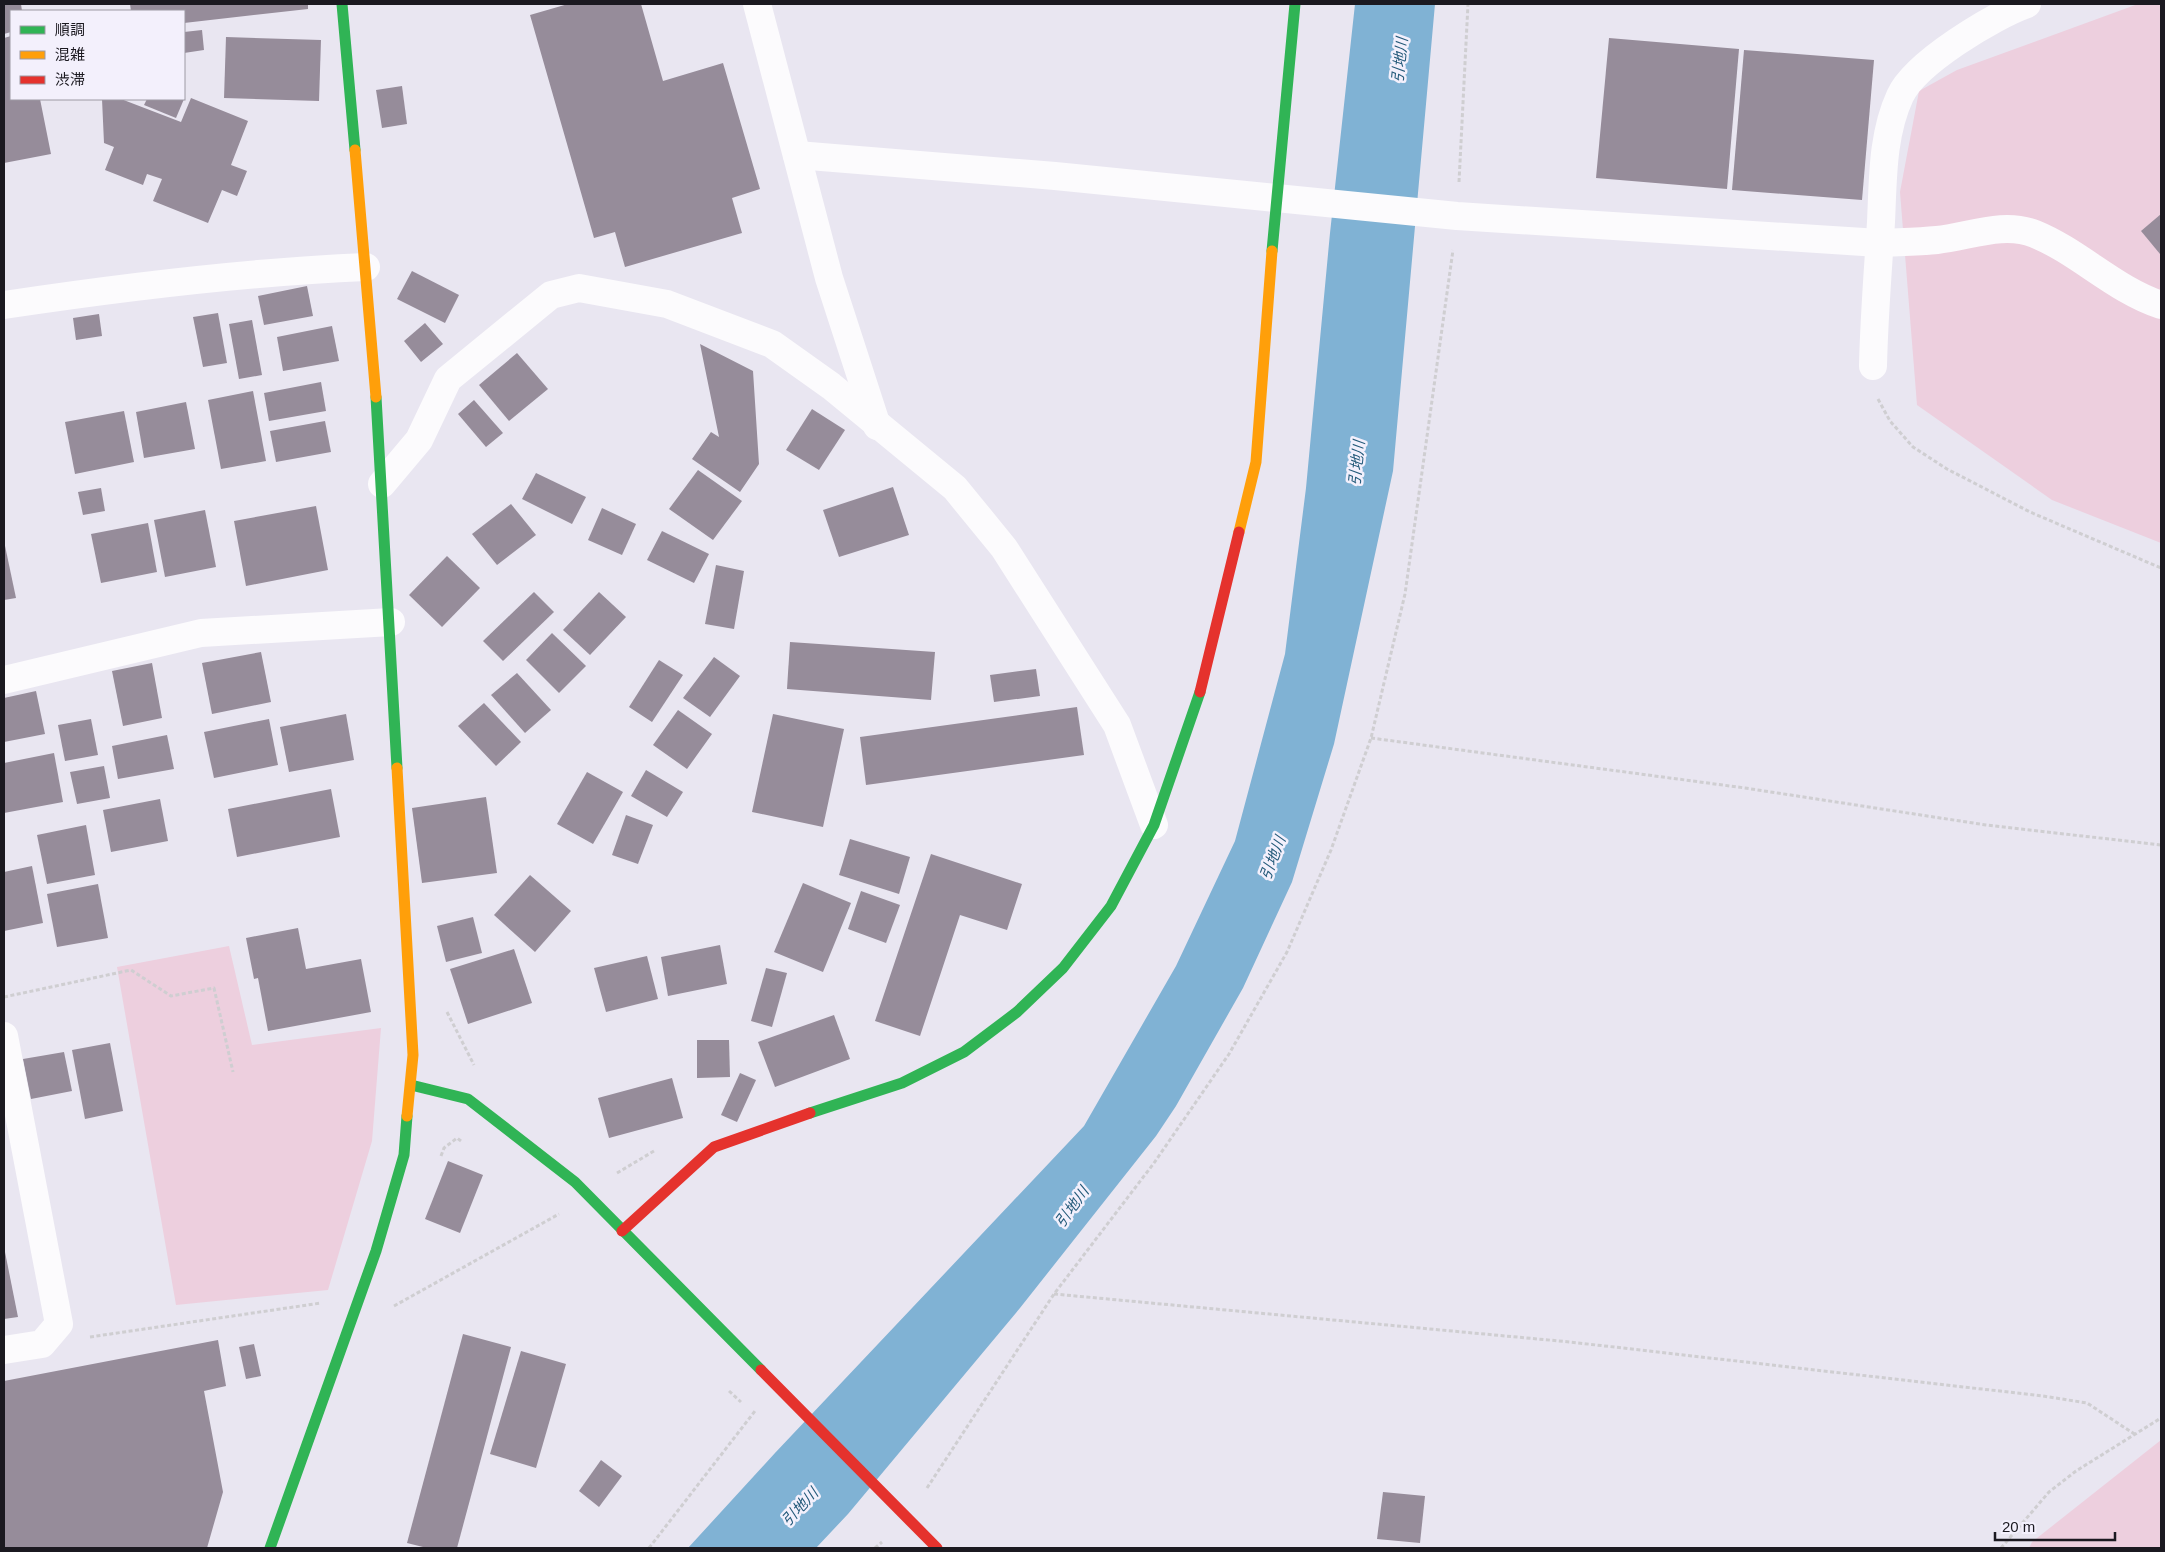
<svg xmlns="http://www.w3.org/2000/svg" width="2165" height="1552" font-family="Helvetica,'Noto Sans JP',sans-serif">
<rect width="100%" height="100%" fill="#e9e6f1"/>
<g fill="#edcfde">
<path d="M2138,4h23v539l-109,-43 -135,-95 -17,-213 19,-101 38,-21z"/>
<path d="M229,946l23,99 129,-17 -9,113 -44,149 -152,15 -59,-338z"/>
<path d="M2161,1440v108h-132l3,-6z"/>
</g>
<path fill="#80b2d4" d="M1355,4h80l-42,467 -59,273 -42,138 -49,106 -67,118 -20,30 -136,172 -172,206 -32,34h-128l87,-95 309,-327 92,-160 59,-125 50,-187 21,-166 24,-255z"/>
<g fill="#968c9a">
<path d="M4,4h17l1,7h-11v21l-7,2z"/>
<path d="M130,4h178v5l-124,14v-12h-53z"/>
<path d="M568,4h73l22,77 60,-18 37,126 -28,9 10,35 -117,34 -10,-35 -21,6 -64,-223z"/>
<path d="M202,30l2,20 -20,3v-21z"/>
<path d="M11,36v63h29l11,55 -47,9v-125z"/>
<path d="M226,37l95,3 -2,61 -95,-3z"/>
<path d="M1609,38l130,11 -12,140 -131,-11z"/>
<path d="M1744,50l130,10 -12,140 -130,-10z"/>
<path d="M402,86l5,38 -25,4 -6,-38z"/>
<path d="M191,98l57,23 -17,44 16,6 -10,25 -15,-6 -14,33 -55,-22 9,-22 -15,-5 -4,11 -38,-15 9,-23 -10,-4 -2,-44h19l60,23z"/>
<path d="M147,99h37l-8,19 -32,-13z"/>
<path d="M2161,214v38l-1,2 -19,-23z"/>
<path d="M412,271l47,24 -14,28 -48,-24z"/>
<path d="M307,286l6,30 -49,9 -6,-29z"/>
<path d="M218,313l9,50 -24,4 -10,-50z"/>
<path d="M99,314l3,22 -26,4 -3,-22z"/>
<path d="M252,320l10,55 -23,4 -10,-55z"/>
<path d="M425,323l18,21 -22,18 -17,-21z"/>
<path d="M332,326l7,35 -56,10 -6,-34z"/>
<path d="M700,344l53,27 6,93 -19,28 -48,-33 19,-27 8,5z"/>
<path d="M517,353l31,36 -39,32 -30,-36z"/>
<path d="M321,382l5,29 -57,10 -5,-28z"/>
<path d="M253,391l13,70 -45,8 -13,-69z"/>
<path d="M474,400l29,33 -17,14 -28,-33z"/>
<path d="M186,402l9,47 -51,9 -8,-46z"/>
<path d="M812,409l33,21 -26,40 -33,-20z"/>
<path d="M124,411l10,51 -59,12 -10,-52z"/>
<path d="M325,421l6,31 -55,10 -6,-31z"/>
<path d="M698,470l44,31 -29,39 -44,-31z"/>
<path d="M536,473l50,24 -14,27 -50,-25z"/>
<path d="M893,487l16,48 -70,22 -16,-47z"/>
<path d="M101,488l4,23 -22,4 -5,-23z"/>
<path d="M511,504l25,31 -39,30 -25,-31z"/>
<path d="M316,506l12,64 -82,16 -12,-65z"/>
<path d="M602,508l34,16 -14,31 -34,-15z"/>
<path d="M205,510l11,57 -51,10 -11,-57z"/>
<path d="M148,523l9,49 -56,11 -10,-49z"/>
<path d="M662,531l47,23 -15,29 -47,-23z"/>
<path d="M4,541l12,57 -12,2z"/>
<path d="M447,556l33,32 -38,39 -33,-32z"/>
<path d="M716,565l28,6 -10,58 -29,-5z"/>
<path d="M534,592l20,20 -51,49 -20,-20z"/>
<path d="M599,592l27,25 -36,38 -27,-25z"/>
<path d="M552,633l34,33 -27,27 -33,-33z"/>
<path d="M790,642l145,10 -4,48 -144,-11z"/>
<path d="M261,652l10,50 -59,12 -10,-51z"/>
<path d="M714,657l26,19 -30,41 -27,-19z"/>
<path d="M659,660l24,15 -31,47 -23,-15z"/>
<path d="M152,663l10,55 -39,8 -11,-55z"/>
<path d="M1036,669l4,27 -46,6 -4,-27z"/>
<path d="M517,673l34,37 -26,23 -34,-38z"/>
<path d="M36,691l9,43 -41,8v-44z"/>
<path d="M484,703l37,39 -25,24 -38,-40z"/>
<path d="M1077,707l7,48 -218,30 -6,-48z"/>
<path d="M678,710l34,24 -25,35 -34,-24z"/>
<path d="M346,714l8,46 -65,12 -9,-45z"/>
<path d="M773,714l71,15 -21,98 -71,-15z"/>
<path d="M91,719l7,36 -33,6 -7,-36z"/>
<path d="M269,719l9,46 -64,13 -10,-46z"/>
<path d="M167,735l7,34 -56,10 -6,-33z"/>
<path d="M54,753l9,49 -59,11v-50z"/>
<path d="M104,766l6,32 -33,6 -7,-32z"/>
<path d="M646,770l37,22 -16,25 -36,-21z"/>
<path d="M587,772l36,20 -30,52 -36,-20z"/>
<path d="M331,789l9,48 -103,20 -9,-48z"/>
<path d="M486,797l11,76 -75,10 -10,-75z"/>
<path d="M160,799l8,42 -57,11 -8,-42z"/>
<path d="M626,815l27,10 -15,39 -26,-9z"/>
<path d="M86,825l9,50 -48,9 -10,-49z"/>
<path d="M850,839l60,18 -11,37 -60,-19z"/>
<path d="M931,854l91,30 -15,46 -47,-15 -40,121 -45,-15z"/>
<path d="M32,866l11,57 -39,8v-59z"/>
<path d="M530,875l41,36 -36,41 -41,-37z"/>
<path d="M803,883l48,20 -28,69 -49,-20z"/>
<path d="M98,884l10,54 -51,9 -10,-53z"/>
<path d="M861,891l39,14 -14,38 -38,-14z"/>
<path d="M473,917l9,36 -36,9 -9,-36z"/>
<path d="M298,928l8,41 55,-10 10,53 -103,19 -10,-53 -4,1 -8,-41z"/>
<path d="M720,945l7,39 -59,12 -7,-39z"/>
<path d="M514,949l18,54 -64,21 -18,-55z"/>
<path d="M647,956l11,43 -52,13 -12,-44z"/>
<path d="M766,968l21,5 -15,54 -21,-6z"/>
<path d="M834,1015l16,44 -75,28 -17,-45z"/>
<path d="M697,1040h32l1,37 -33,1z"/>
<path d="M110,1043l13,68 -38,8 -13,-69z"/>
<path d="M64,1052l8,39 -41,8 -8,-40z"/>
<path d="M740,1073l16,7 -19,42 -16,-7z"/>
<path d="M672,1078l11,40 -74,20 -11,-40z"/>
<path d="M448,1161l35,14 -23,58 -35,-14z"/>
<path d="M4,1247l14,70 -14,2z"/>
<path d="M463,1334l48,13 -54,201h-30l-20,-5z"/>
<path d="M218,1340l8,46 -22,5 19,101 -16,56h-203v-167z"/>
<path d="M254,1344l7,32 -15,3 -7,-32z"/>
<path d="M521,1351l45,13 -30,104 -46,-14z"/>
<path d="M601,1460l21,16 -23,31 -20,-16z"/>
<path d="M1383,1492l42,4 -5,47 -43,-4z"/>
</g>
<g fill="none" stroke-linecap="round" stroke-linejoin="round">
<g stroke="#cfced1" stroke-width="3" stroke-dasharray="4 2.5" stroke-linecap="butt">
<path d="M1459,182l9,-178"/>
<path d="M1878,399l12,22 23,26 34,22 83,43 131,56"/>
<path d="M1371,738l374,50 241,37 175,20"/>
<path d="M4,997l127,-27 40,26 43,-8 19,84"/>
<path d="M447,1012l27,53"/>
<path d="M441,1156l3,-8 13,-10 4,3"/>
<path d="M617,1173l37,-22"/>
<path d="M1054,1294l516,48 473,54 44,7 49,32"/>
<path d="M394,1306l165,-92"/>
<path d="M90,1337l231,-34"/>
<path d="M729,1391l12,11"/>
<path d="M927,1488l127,-194 100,-131 75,-109 58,-102 44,-102 40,-112 34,-144 48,-344"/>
<path d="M649,1548l106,-137"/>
<path d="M875,1548l7,-6"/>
<path d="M2001,1548l48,-56 27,-21 85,-53"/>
</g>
<g stroke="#fcfbfd" stroke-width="28">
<path d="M757,4l72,274 48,148"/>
<path d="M797,155l258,21 402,40 422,27c19,-1 39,-1 58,-3 31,-3 66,-19 98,-6 44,18 80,56 126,71"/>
<path d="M4,305c120,-18 240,-33 362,-38"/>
<path d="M1873,366c1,-48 5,-96 8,-144 2,-42 1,-87 19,-126 15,-33 93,-80 127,-92"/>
<path d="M382,484l37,-44 29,-61 103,-84 28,-7 88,16 105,40 59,42 124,102 49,60 113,177 37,100"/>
<path d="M4,680l197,-47 190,-11"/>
<path d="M4,1036l55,288 -17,20 -38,6"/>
</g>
<g stroke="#30b455" stroke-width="11">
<path d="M342,4l13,146"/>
<path d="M1272,251l23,-247"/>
<path d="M376,397l21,371"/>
<path d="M411,1085l57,14 107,83 186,188"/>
<path d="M810,1113l92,-30 62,-31 53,-40 46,-44 48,-62 43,-81 46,-133"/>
<path d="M270,1548l106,-297 28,-96 3,-39"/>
</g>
<g stroke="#ff9f0a" stroke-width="11">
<path d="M355,150l21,247"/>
<path d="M1239,532l17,-70 16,-211"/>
<path d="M397,768l16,287 -6,61"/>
</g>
<g stroke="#e5322d" stroke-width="11">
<path d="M1200,692l39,-160"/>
<path d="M622,1231l92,-84 96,-34"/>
<path d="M761,1370l176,178"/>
</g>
</g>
<g text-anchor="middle" stroke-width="5" stroke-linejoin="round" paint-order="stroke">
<g font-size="15" font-style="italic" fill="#245a7a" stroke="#f3f0fc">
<text transform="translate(1400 60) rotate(-84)" y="5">引地川</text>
<text transform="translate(1357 463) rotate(-84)" y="5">引地川</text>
<text transform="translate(1273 858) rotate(-69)" y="5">引地川</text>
<text transform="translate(1072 1207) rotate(-54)" y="5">引地川</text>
<text transform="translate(800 1507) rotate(-47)" y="5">引地川</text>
</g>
</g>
<rect width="2165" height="1552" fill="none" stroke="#1b1920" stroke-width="10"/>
<rect x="10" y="10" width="175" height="90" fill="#f3f0fc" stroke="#9d9aa4"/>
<rect x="20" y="26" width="25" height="8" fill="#30b455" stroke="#9d9aa4"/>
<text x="55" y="35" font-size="15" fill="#1b1920">順調</text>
<rect x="20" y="51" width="25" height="8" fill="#ff9f0a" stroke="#9d9aa4"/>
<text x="55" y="60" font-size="15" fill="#1b1920">混雑</text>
<rect x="20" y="76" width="25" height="8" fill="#e5322d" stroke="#9d9aa4"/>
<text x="55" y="85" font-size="15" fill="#1b1920">渋滞</text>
<path d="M1995 1532v8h120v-8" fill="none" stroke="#1b1920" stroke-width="2.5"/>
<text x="2002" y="1532" font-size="15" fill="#1b1920" stroke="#f3f0fc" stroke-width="4" paint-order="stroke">20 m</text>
</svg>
